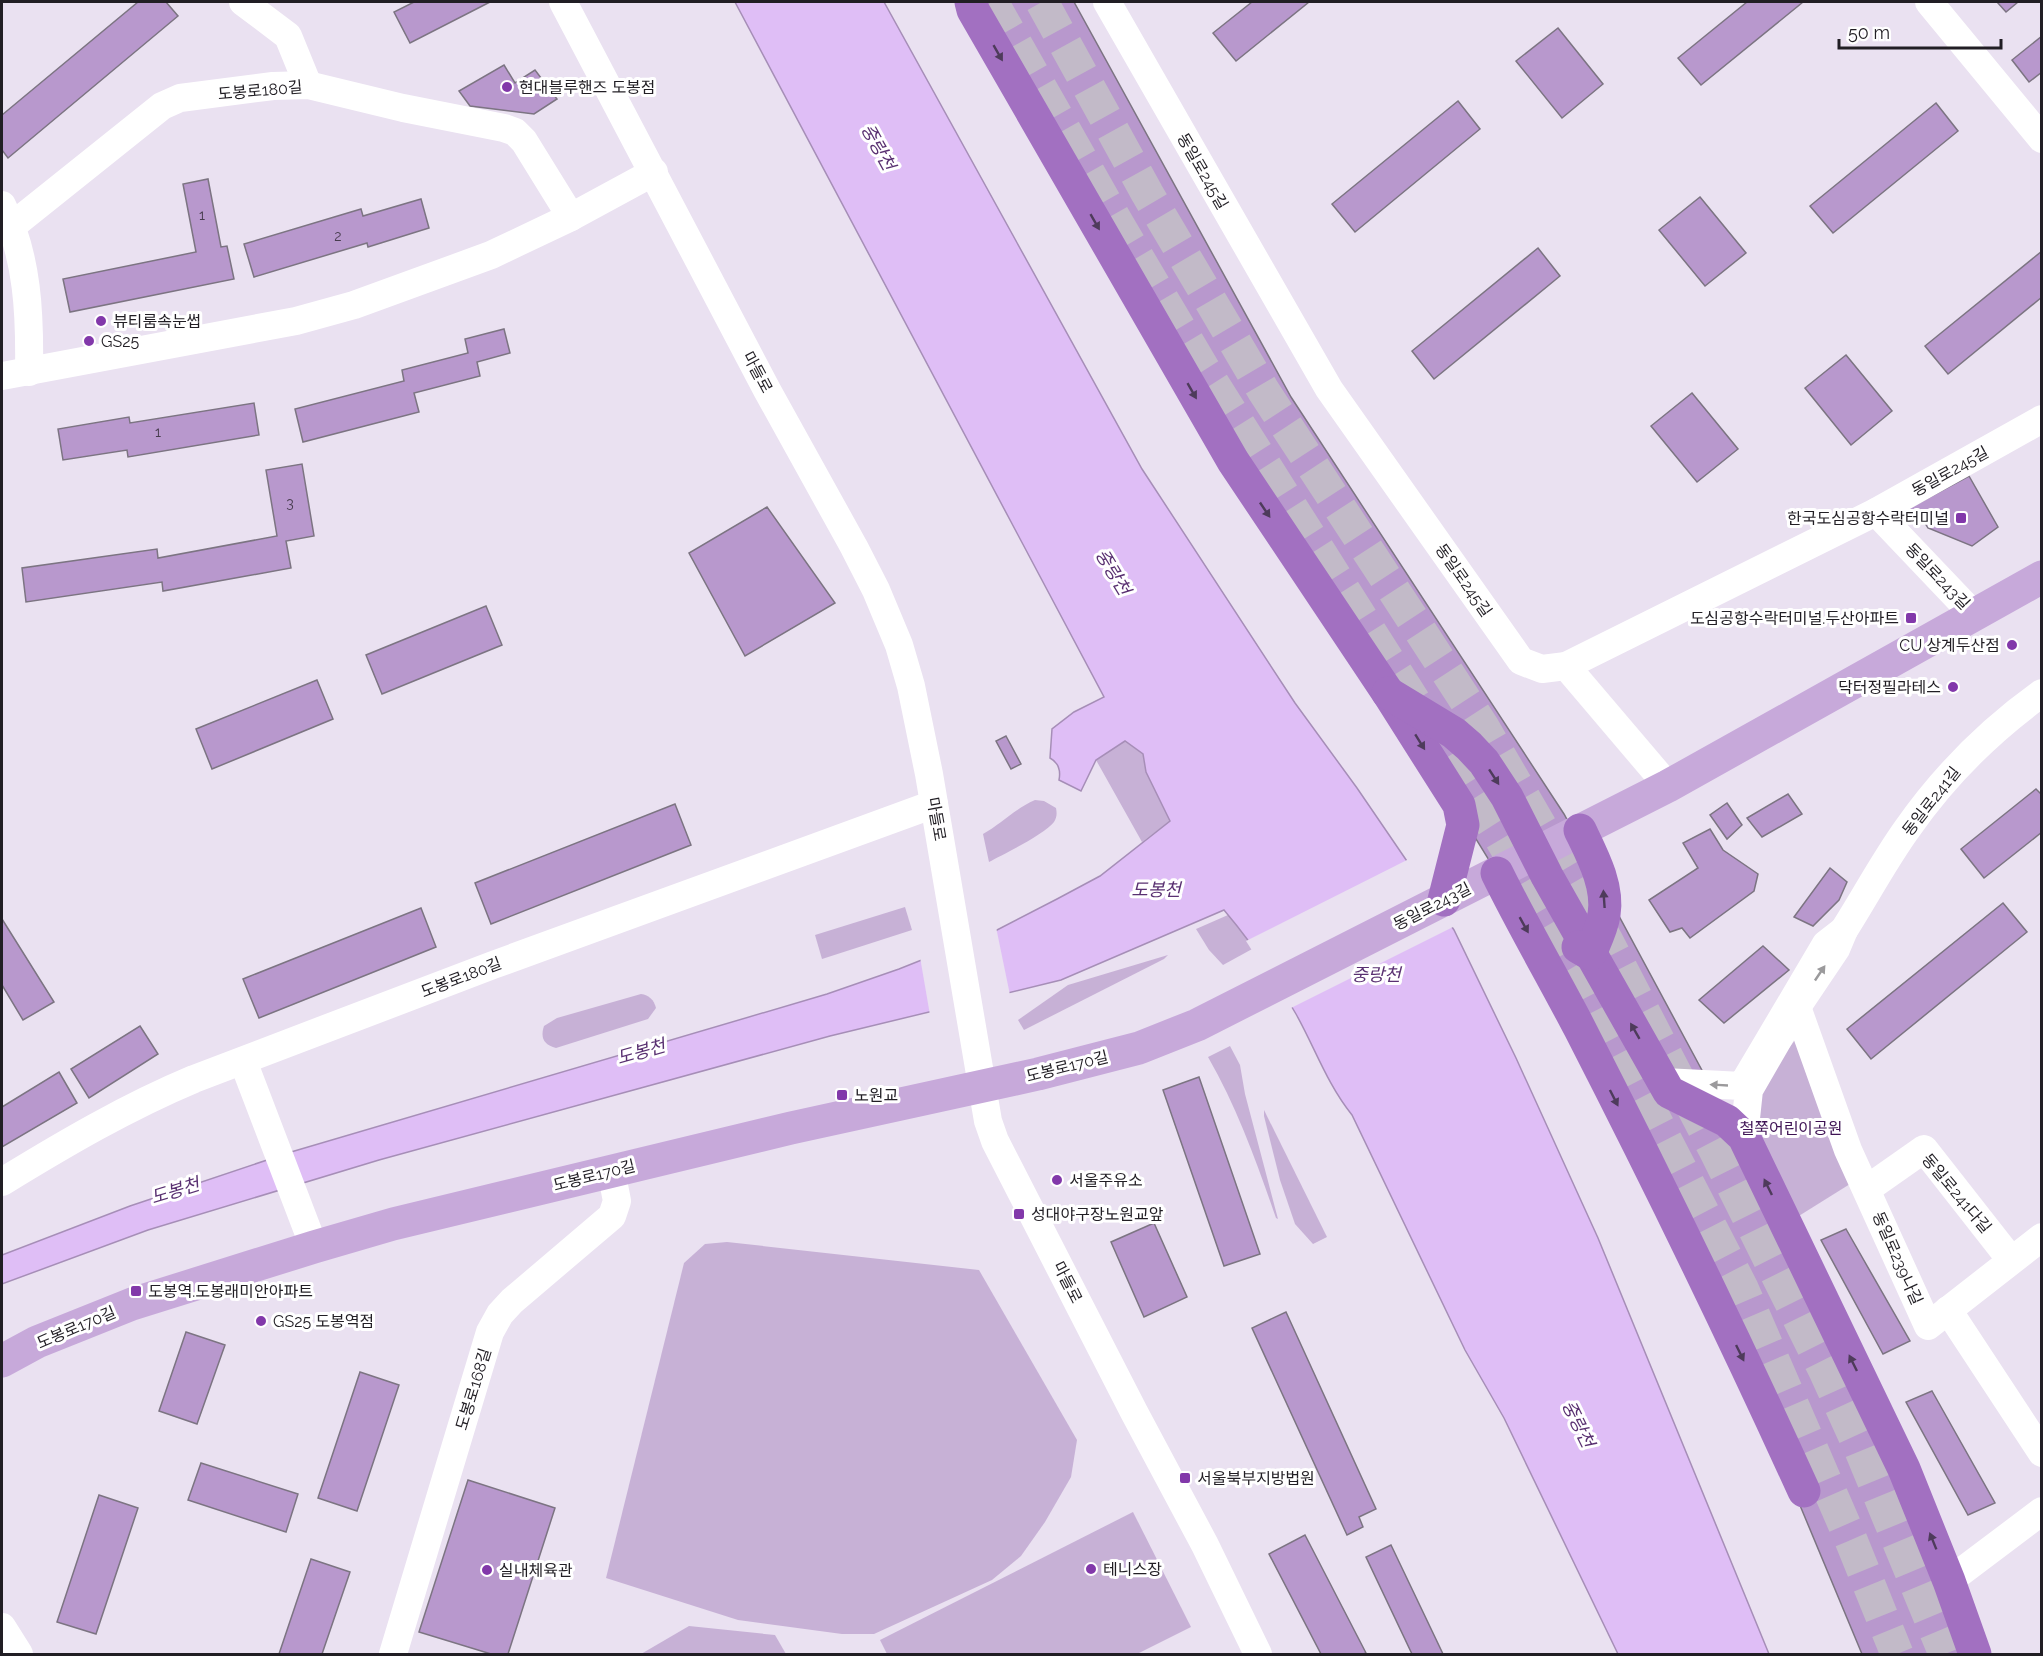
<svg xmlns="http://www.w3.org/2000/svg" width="2043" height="1656" font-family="Raleway,'Noto Sans KR',sans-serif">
<rect width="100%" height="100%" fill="#eae1f1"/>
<g fill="#c7b1d6">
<path d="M1125,741l18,13 3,18 24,49 -28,21 -46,-82z"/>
<path d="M1035,800l9,1 12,7c1,5 1,9 -2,14 -9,12 -50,32 -65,40l-6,-28c18,-10 33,-26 52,-34z"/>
<path d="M905,907l7,23 -90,29 -7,-24z"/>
<path d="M1228,915l26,33 -31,17 -14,-15 -13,-21z"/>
<path d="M1168,955l-4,4 -140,71 -6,-10 50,-35z"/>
<path d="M641,994c8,1 13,6 15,14l-8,11 -92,29c-12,-3 -16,-10 -12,-22l13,-8z"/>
<path d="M1799,1035l51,149 -56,35 -42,-85 5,-45z"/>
<path d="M1230,1046l10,19 5,29 33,125 -2,-1c-19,-55 -39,-111 -68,-161z"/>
<path d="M1264,1110l63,127 -14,7 -18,-20 -15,-44 -16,-64z"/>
<path d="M727,1242l252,28 98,170 -6,37 -26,45 -24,34 -29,24 -118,54h-32l-104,-14 -132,-42 78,-315 21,-19z"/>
<path d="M1133,1512l58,115 -54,27h-250l-7,-14z"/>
<path d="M689,1626l86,9 11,19h-145z"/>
</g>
<path fill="#dfbef6" stroke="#a68eb7" stroke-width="1.5" d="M735,2h149l258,467 153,234 62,85 97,142 62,128 82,180 171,416h-151l-114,-236 -39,-68 -113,-235c-25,-31 -37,-67 -56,-101 -21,-37 -45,-72 -72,-104l-163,70 -231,56 -451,124 -231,70 -146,54v-29l128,-49 161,-54 536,-158 72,-25 98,-39 60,-31 43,-23 70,-55 -24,-49 -3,-18 -18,-13 -29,19 -15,31 -22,-11c2,-10 0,-17 -9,-22l2,-29 22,-17 30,-15z"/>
<g fill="#eae1f1">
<path d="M1409,859l46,67 -166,83 -43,-68z"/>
<path d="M996,927l14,68 -80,20 -10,-58z"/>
</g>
<g fill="#b898cd" stroke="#7c7482" stroke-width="1.5">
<path d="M138,2h28l12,14 -170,142 -6,-8v-35z"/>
<path d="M414,2h76l-80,41 -16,-31z"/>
<path d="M961,2h113l217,395 273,417 147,273 276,567h-125l-63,-151 -286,-604z"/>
<path d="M1252,2h57l-73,59 -23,-28z"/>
<path d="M1747,2h56l-102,83 -23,-27z"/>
<path d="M1997,2h21l-12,10z"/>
<path d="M1558,28l45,56 -41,34 -46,-57z"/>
<path d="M2042,36v36l-13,10 -17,-22z"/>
<path d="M504,65l11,18 20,-13 22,29 -23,15 -64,-8 -11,-15z"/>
<path d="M1458,101l22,28 -125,103 -23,-28z"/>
<path d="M1936,103l22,28 -125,102 -23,-27z"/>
<path d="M208,179l13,68 6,-1 7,33 -164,33 -7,-33 133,-27 -13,-68z"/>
<path d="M1700,197l46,56 -41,33 -46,-56z"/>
<path d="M421,199l8,29 -61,19 -1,-4 -113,34 -10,-33 117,-35 2,7z"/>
<path d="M1538,248l22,28 -126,103 -22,-28z"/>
<path d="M2042,251v46l-94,77 -23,-28z"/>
<path d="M504,329l6,24 -33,9 3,14 -66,17 5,19 -116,30 -8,-33 109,-28 -2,-11 66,-17 -3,-14z"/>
<path d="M1846,355l46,56 -41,34 -46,-57z"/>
<path d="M1692,393l46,56 -41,33 -46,-56z"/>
<path d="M254,403l5,32 -131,22 -1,-7 -64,10 -5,-31 71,-12 1,6z"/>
<path d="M302,464l12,72 -28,5 5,27 -128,23 -1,-9 -136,20 -4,-34 135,-19 1,9 119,-22 -11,-66z"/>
<path d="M1969,476l29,51 -26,19 -44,-18 -3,-5 -13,-5 -5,-9z"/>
<path d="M767,507l68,96 -90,53 -56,-103z"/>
<path d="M486,606l16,39 -120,49 -16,-39z"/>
<path d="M317,680l16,39 -121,50 -16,-40z"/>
<path d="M1006,736l15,28 -10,5 -15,-28z"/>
<path d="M2036,789l6,6v37l-58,46 -23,-29z"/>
<path d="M1788,794l14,20 -40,23 -15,-19z"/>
<path d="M1727,803l15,22 -15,14 -17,-24z"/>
<path d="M675,804l16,41 -200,79 -16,-41z"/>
<path d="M1710,829l13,21 35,24 -4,17 -64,47 -8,-10 -12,4 -21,-32 49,-32 -15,-25z"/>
<path d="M1830,868l17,14 -8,18 -26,26 -19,-9z"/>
<path d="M2003,903l24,29 -156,127 -24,-30z"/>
<path d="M421,908l15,39 -177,71 -16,-39z"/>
<path d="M2,919l52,83 -31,18 -21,-35z"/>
<path d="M1763,946l26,24 -65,53 -25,-23z"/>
<path d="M140,1026l18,28 -69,44 -18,-29z"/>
<path d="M59,1072l18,31 -75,44v-40z"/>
<path d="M1199,1077l61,177 -36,12 -61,-176z"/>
<path d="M1154,1223l33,74 -43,20 -33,-75z"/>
<path d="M1846,1229l64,112 -27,13 -62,-114z"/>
<path d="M1286,1312l90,197 -17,8 4,10 -16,8 -95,-207z"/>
<path d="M186,1332l39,13 -28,79 -38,-13z"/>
<path d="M360,1372l39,13 -42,126 -39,-13z"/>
<path d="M1932,1391l63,112 -27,12 -62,-113z"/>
<path d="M201,1463l97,31 -12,38 -98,-32z"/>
<path d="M468,1480l87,28 -47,146h-17l-72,-22z"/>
<path d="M99,1495l39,13 -42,126 -39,-12z"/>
<path d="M1305,1535l61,118 -3,1h-42l-52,-100z"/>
<path d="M1391,1545l52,109h-31l-46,-97z"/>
<path d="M311,1559l39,13 -28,82h-43z"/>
</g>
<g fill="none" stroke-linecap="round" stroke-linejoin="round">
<g stroke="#c2bac8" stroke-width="33" stroke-dasharray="33 16" stroke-linecap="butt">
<path d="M992,2l124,219 87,147 294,464 82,140 163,316 109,252 46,114"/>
<path d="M1042,2l105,191 116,197 220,337 124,214 108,209 110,221 34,75 86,208"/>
</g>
<g stroke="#fff" stroke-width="28">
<path d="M243,2l45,34 20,49"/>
<path d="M563,2l204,388 87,157 22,43 23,55 12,41 18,88 59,347 7,20 139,271 71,133 53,109"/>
<path d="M1107,2l222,387 192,272 21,8 24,-3 310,-154 166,-93"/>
<path d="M1929,2l113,137"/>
<path d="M2,205c26,51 28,111 27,167"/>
<path d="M12,226l150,-120 18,-8 93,-12 35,-1 95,23 101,20 11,4 9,9 47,76"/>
<path d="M2,376l294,-55 58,-16 137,-50 80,-38 83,-45"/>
<path d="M1876,512l98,103"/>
<path d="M1566,666l102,120"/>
<path d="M1844,930c21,-33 40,-69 63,-101 37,-53 82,-98 135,-136"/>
<path d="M1797,1007l51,143 80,176 114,-89"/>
<path d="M243,1061l71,186"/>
<path d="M1664,1082l78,4 84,-142 18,-14 -8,19 -39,58 -48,83 -5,47"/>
<path d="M2,1182c62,-38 125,-75 192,-103l299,-114 441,-161"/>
<path d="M1867,1189l57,-40 87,111"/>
<path d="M1948,1310l94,143"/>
<path d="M1949,1581l93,-70"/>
<path d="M2,1627l17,27"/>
<path d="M393,1654l97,-322 10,-18 12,-13 100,-85 5,-15 -6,-31"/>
</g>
<path stroke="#c7a9da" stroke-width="33" d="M2,1361l35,-19 95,-38 182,-57 79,-23 398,-96 247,-54 101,-26 58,-23 471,-239 374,-209"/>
<g stroke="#a270c1" stroke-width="33">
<path d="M971,2l2,8 260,451 155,232 71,112 4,20 -19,75"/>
<path d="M1388,693l66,40 15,13 15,16 23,35 40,79 122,216 58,29 17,16 160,332 45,112 26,73"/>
<path d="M1497,873c26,53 56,104 83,156 78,152 153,306 224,462"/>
<path d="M1578,947l12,7c5,-12 12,-26 14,-39 5,-29 -12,-60 -24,-85"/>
</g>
</g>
<defs><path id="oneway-solid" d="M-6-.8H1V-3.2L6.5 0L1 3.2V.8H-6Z" transform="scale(1.5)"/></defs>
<g fill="#4e3b5b">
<use href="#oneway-solid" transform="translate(998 53) rotate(60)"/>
<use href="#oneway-solid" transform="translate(1095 222) rotate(60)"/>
<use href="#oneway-solid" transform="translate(1192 391) rotate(60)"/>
<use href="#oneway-solid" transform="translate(1265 510) rotate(56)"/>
<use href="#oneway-solid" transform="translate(1420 742) rotate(58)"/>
<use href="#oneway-solid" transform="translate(1494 777) rotate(57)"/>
<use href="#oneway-solid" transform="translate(1604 899) rotate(-94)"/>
<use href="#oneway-solid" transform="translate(1524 925) rotate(61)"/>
<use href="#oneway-solid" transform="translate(1635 1031) rotate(-120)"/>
<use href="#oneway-solid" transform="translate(1614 1098) rotate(63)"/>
<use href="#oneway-solid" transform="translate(1768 1187) rotate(-116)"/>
<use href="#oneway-solid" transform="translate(1740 1353) rotate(64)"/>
<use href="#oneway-solid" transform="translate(1853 1363) rotate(-116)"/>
<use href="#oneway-solid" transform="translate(1933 1541) rotate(-112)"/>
</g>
<g fill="#9b9a9c">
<use href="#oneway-solid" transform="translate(1820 973) rotate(-56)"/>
<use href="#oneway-solid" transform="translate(1719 1085) rotate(-177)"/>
</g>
<g fill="#8238aa" stroke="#fff" stroke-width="2">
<circle cx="507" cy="87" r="6"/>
<circle cx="101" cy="321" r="6"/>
<circle cx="89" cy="341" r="6"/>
<rect x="1955" y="512" width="12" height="12" rx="3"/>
<rect x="1905" y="612" width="12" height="12" rx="3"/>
<circle cx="2012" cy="645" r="6"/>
<circle cx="1953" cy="687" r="6"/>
<rect x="836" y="1089" width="12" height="12" rx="3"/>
<circle cx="1057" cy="1180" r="6"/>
<rect x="1013" y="1208" width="12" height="12" rx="3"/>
<rect x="130" y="1285" width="12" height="12" rx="3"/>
<circle cx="261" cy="1321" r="6"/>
<rect x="1179" y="1472" width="12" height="12" rx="3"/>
<circle cx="1091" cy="1569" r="6"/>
<circle cx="487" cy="1570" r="6"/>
</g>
<g text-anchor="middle" stroke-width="6" stroke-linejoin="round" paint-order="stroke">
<g font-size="14" fill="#473c4e">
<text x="202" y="220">1</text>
<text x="338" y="241">2</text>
<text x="158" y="437">1</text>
<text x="290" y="508">3</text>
</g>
<g font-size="16" fill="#211e24" stroke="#fff" text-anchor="start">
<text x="519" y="93">현대블루핸즈 도봉점</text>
<text x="113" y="327">뷰티룸속눈썹</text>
<text x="101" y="347">GS25</text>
<text x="1949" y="524" text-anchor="end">한국도심공항수락터미널</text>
<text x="1899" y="624" text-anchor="end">도심공항수락터미널.두산아파트</text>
<text x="2000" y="651" text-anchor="end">CU 상계두산점</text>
<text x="1941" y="693" text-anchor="end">닥터정필라테스</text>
<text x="854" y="1101">노원교</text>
<text x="1069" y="1186">서울주유소</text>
<text x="1031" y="1220">성대야구장노원교앞</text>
<text x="148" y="1297">도봉역.도봉래미안아파트</text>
<text x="273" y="1327">GS25 도봉역점</text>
<text x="1197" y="1484">서울북부지방법원</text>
<text x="1103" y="1575">테니스장</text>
<text x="499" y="1576">실내체육관</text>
</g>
<g font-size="16" fill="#211e24" stroke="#fff">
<text transform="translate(260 90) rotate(-5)" y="6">도봉로180길</text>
<text transform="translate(1203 171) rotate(60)" y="6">동일로245길</text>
<text transform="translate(758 372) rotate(62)" y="6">마들로</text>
<text transform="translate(1950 471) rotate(-29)" y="6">동일로245길</text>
<text transform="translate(1938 576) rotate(46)" y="6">동일로243길</text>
<text transform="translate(1464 580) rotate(55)" y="6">동일로245길</text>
<text transform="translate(1931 801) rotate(-52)" y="6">동일로241길</text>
<text transform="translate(937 819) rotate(80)" y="6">마들로</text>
<text transform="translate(1432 906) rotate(-27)" y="6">동일로243길</text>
<text transform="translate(461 977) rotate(-21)" y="6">도봉로180길</text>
<text transform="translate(1067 1066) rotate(-14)" y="6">도봉로170길</text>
<text transform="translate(594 1175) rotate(-14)" y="6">도봉로170길</text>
<text transform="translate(1957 1193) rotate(50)" y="6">동일로241다길</text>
<text transform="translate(1898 1258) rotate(66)" y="6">동일로239나길</text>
<text transform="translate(1068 1282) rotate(63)" y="6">마들로</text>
<text transform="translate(76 1327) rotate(-23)" y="6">도봉로170길</text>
<text transform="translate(473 1389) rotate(-73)" y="6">도봉로168길</text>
</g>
<g font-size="16" fill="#3e1354" stroke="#fff">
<text x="1791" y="1134">철쭉어린이공원</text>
</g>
<g font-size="18" font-style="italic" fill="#593071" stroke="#fff">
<text transform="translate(878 147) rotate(61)" y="6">중랑천</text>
<text transform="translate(1113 572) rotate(59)" y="6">중랑천</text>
<text x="1156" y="896">도봉천</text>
<text x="1376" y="981">중랑천</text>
<text transform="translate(641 1052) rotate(-16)" y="6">도봉천</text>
<text transform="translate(175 1191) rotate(-17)" y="6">도봉천</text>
<text transform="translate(1578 1424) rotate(64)" y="6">중랑천</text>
</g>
</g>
<rect width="2043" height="1656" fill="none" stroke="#211e24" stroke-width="6"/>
<path d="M1839 39v9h162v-9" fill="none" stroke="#211e24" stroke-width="3"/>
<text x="1848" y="39" font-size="18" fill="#211e24" stroke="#ffffff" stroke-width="4.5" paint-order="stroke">50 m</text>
</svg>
